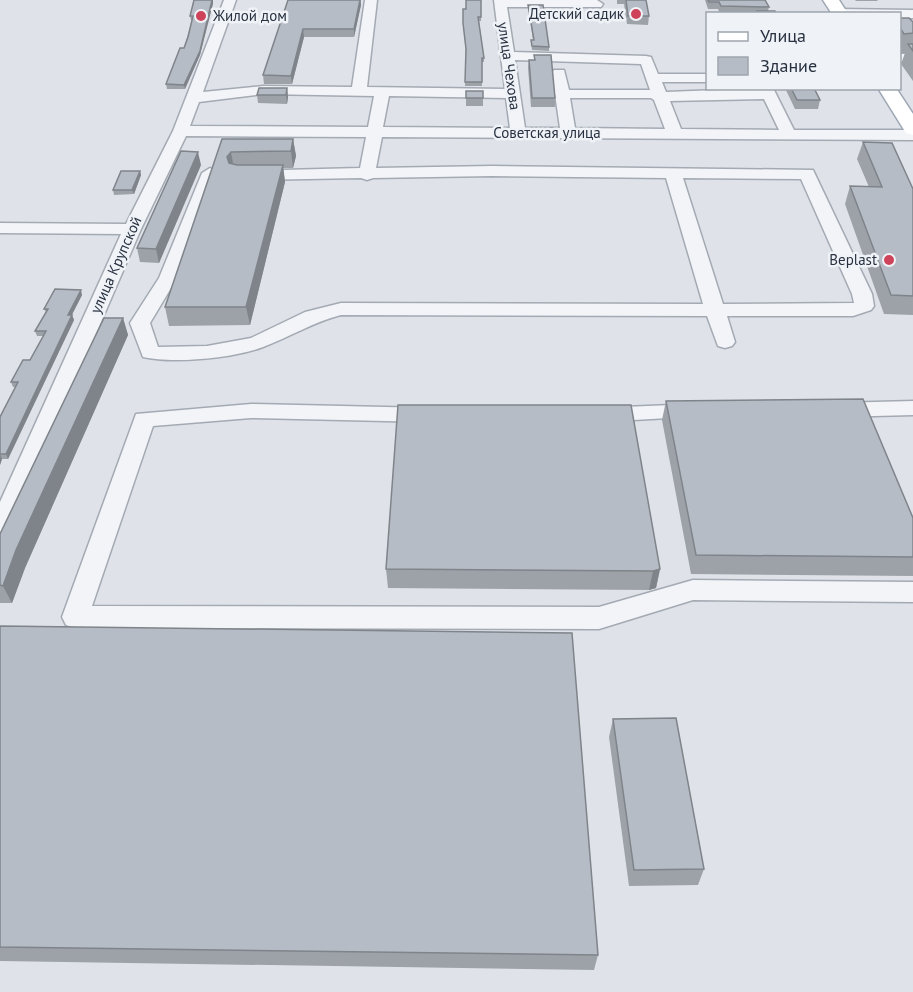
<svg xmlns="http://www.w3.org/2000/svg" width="913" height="992" font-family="'PT Sans',sans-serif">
<rect width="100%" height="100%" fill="#dfe3e9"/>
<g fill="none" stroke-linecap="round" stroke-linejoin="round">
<g stroke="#a4aab3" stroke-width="3">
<g id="minor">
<path d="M224,0h12l-33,92 60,-6 89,1 13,-87h12l-10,87 138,2 -11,-89h103l6,4 -2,3h-94l7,45 132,4 5,1 7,17h50v8h-46l4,10 107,-4 21,42h119v10l-531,-3 -6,31 116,-2 321,4 59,124 2,12 -3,4 -18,6h-126l8,26 -3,4 -7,2 -7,-2 -11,-30 -366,-1c-28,7 -51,22 -78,32 -29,11 -90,17 -120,10l-13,-34 29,-45 43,-105 8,-5 8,5 -41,105 -27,45 8,24 49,-1 44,-8 54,-26 36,-9 362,1 -37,-126 -174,-2 -119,2 -6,2 -6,-2 -108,2 -6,-1 -2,-4 2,-4 113,-3 6,-31 -180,-1 -45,93 -129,300 -3,7 -9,2v-36l121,-268 -121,-1v-10l126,1 47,-93zM515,60l126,4 9,26h-81l-5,-20h-10l-2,3 8,55h-35zM263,94l111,2 -6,31 -178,-1 9,-24zM389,96l117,2 4,30 -127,-1zM570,98h81l3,2 11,29 -90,-1zM764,99l15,31 -98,-1 -11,-28zM683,178l118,1 51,115 2,9 -131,1z"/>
<path d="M839,9l74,1v8h-13v-4l-67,-1z"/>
<rect x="900" y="54" width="13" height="8"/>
<path d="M913,401v14l-77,2 -8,-2 -3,-5 3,-5 8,-2z"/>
<path d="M251,404l178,4 8,2 3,5 -3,5 -8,2 -178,-4 -98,8 -61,180 507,1 94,-27 220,2v20l-220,-2 -94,29 -524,-1 -9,-3 -4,-8 74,-203z"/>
<path d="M696,404l8,2 3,5 -3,5 -105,6 -8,-2 -3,-5 3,-5 8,-2z"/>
</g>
</g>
<g stroke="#9ea7b4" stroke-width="3">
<g id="major">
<path d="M823,0h16l9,14h-16z"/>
<path d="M878,88h18l17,26v21l-7,-2z"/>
</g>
</g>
<use href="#minor" fill="#f2f4f7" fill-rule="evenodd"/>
<use href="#major" fill="#fff" fill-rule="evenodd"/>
</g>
<g fill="#9da2a9">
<path d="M194,0h19l-13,55 -15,34h-18l-1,-5 18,-36 8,-28h-1l-1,-4z"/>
<path d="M288,0h73v5l-7,32h-50l-12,47h-28l-1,-9z"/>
<path d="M481,0v21h-2l5,37v4h-2v24h-17l1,-34 -3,-29 3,-14z"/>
<path d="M617,0h29l3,16 -1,9 -21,-1 -3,-20h-7z"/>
<path d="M705,0h60l4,7 -1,4 9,3h-57l-2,-5h-10z"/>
<path d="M855,0h23l-1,1h-21z"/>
<path d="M528,5l21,42v4l-17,-1 -1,-10h2z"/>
<path d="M900,18l13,4v59l-12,-17 4,-11h-5z"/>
<path d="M534,55l21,43v9h-24l-3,-39 1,-8h5z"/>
<path d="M287,88l1,9 -1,7 -29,-1 -1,-8z"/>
<path d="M785,88h29l6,12 -2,9h-23z"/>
<path d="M466,91l17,7v8h-17z"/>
<path d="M222,139h71l3,17 -3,12h-10l2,14 -35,143 -81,1 -4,-19z"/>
<path d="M863,142l50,47v126l-29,-1 -39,-110 5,-18 19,1 -12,-28z"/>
<path d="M201,165l-42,98 -19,-1 -3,-14z"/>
<path d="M140,171l1,4 -7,19 -20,1 -1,-5z"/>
<path d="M82,295l-10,20 2,5 -66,139h-6l-2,6v-48l16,-30h-3l-2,-5 19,-22 13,-24h-6l-2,-5 11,-19 -2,-3z"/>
<path d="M123,318l5,17 -103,233 -13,35h-12v-69z"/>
<path d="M666,401l247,117v58l-222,-2 -29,-154z"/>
<path d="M386,569h274l-4,19 -7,2 -261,-2z"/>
<path d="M0,626l598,329 -4,15 -594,-9z"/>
<path d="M613,719l91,150 -6,16 -69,1 -20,-149z"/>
</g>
<g fill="#7f848a">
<path d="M212,0h1v4l-13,51 -15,34 -1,-4z"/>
<path d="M360,0l1,5 -7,32v-8z"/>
<path d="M303,29l1,8 -12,47 -1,-8z"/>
<path d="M287,88l1,9 -1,7 -1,-9z"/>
<path d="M293,139l3,17 -3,12 -2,-17z"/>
<path d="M198,152l3,13 -42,98 -3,-14z"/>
<path d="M231,152l3,17 -4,5 -3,-17z"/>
<path d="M283,165l2,17 -35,143 -4,-18z"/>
<path d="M140,171l1,4 -7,19 -2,-4z"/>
<path d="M81,290l1,5 -13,25 -1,-5z"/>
<path d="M72,315l2,5 -66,139 -2,-5z"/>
<path d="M123,318l5,17 -103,233 -13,35 -9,-17 13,-36z"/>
<path d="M0,454l2,5 -2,6z"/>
<path d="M660,569l-4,19 -7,2 4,-19z"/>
</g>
<g fill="#b6bcc5" stroke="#7f848a" stroke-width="1.5">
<path d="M194,0h18l-12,51 -16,34 -18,-1 14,-36h4l4,-11 5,-21h-3z"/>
<path d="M288,0h72l-6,29h-51l-12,47 -28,-1z"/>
<path d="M466,0h15v17h-3l6,41h-2v24h-17l1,-33 -3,-26v-14h3z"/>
<path d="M626,0h20l3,16h-21z"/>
<path d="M708,0h57l4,7 -48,-1 -2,-4h-10z"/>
<path d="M528,5h15l6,42 -17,-1 -1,-6h3z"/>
<path d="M757,11h18l2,3h-18z"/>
<path d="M900,18h9l4,4v11l-9,1 -4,-6z"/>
<path d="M908,44h5v7z"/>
<path d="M534,55h17l4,43h-23l-3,-38h6z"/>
<path d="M259,88h28l-1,7h-29z"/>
<path d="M791,88h23l6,12h-23z"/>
<rect x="466" y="91" width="17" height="7"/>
<path d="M222,139h71l-2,12 -60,1 -4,5 2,6 8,2h46l-37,142h-81z"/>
<path d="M863,142l29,1 21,46v107l-22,-1 -41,-109 32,1z"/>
<path d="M181,151l17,1 -42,97 -19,-1z"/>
<path d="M121,171h19l-8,19h-19z"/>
<path d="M55,289l26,1 -13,25h4l-66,139h-6v-37l18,-35h-7l12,-22h7l16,-29h-11l13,-22h-4z"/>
<path d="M104,318h19l-107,232 -13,36 -3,-1v-51z"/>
<path d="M863,399l50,119v39l-217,-2 -30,-154z"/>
<path d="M398,405h233l29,164 -7,2 -267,-2z"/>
<path d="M0,626l572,7 26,322 -598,-8z"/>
<path d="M676,718l28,151 -70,1 -21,-151z"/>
</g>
<g fill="#cf435a" stroke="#eff2f6" stroke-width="2">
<circle cx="636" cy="14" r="6"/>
<circle cx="201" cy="16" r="6"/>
<circle cx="889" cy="260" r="6"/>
</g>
<g text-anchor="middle" stroke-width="5" stroke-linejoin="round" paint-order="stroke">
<g font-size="15" fill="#283140" stroke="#eff2f6" text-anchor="end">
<text x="624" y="19">Детский садик</text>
<text x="213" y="21" text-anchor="start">Жилой дом</text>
<text x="877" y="265">Beplast</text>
</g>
<g font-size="15" fill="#283140" stroke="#eff2f6">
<text transform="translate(509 66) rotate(82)" y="5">улица Чехова</text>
<text x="547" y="138">Советская улица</text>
<text transform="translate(116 265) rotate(-66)" y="5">улица Крупской</text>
</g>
</g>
<rect x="706" y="12" width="195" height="78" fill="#eff2f6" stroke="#9fa5ad" stroke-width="1.5"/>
<rect x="718" y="32" width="30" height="9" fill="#ffffff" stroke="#9fa5ad" stroke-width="1.5"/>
<text x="760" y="42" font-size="18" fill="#283140">Улица</text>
<rect x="718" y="57" width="30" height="18" fill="#b6bcc5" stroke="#9fa5ad" stroke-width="1.5"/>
<text x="760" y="72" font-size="18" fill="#283140">Здание</text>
</svg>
